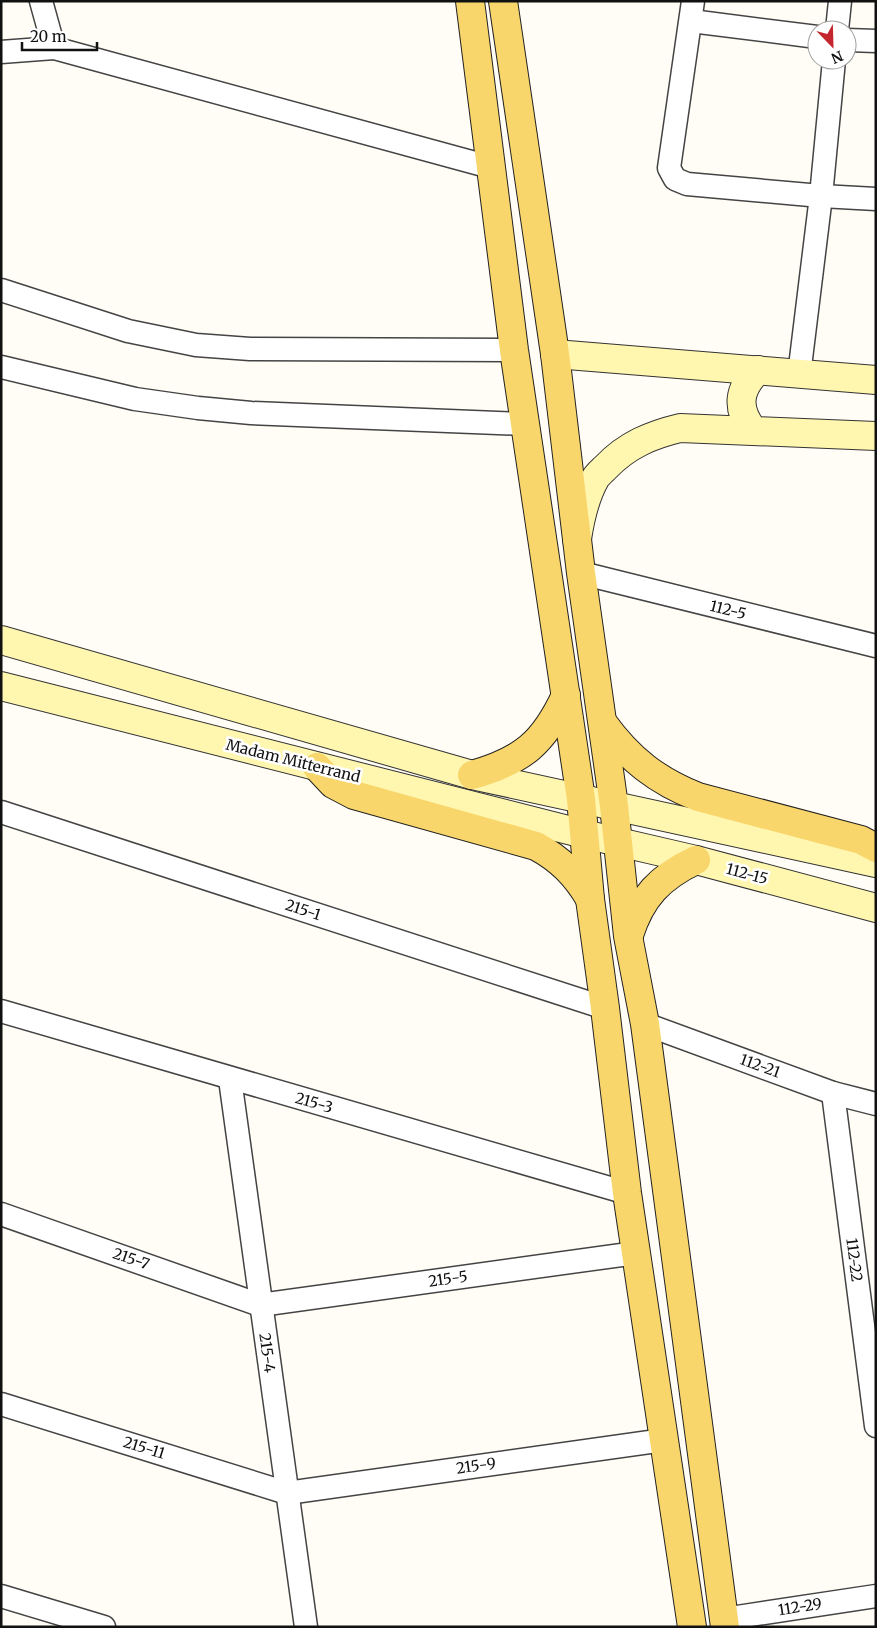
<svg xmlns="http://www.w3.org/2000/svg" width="877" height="1628" font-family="Merriweather,serif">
<rect width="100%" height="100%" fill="#fffdf5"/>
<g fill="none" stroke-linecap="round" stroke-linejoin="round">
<g stroke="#444" stroke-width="25">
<g id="street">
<path d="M41,1l13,47"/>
<path d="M693,1l-24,167 6,11 12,5 134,12 55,3"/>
<path d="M691,21l126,16"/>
<path d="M837,30l3,-29"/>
<path d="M847,40l29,1"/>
<path d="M1,52l53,-4 436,119"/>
<path d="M1,290l127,41 68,14 54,4 264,1"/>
<path d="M1,367l134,32 63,9 53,5 274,11"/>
<path d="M799,375l22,-179 13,-136"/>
<path d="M581,573l295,73"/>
<path d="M1,812l604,196"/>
<path d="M1,1011l626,182"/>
<path d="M645,1024l188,69 43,11"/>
<path d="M230,1079l76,548"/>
<path d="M833,1093l43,333"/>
<path d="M1,1214l259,91 376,-52"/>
<path d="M1,1404l286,89 377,-53"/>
<path d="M1,1596l103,31"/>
<path d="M724,1619l152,-23"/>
</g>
</g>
<g stroke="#333" stroke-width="30">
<g id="secondary">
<path d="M555,354l321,26"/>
<path d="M753,430c-17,-21 -15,-41 5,-60"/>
<path d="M577,539c3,-20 8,-42 18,-60 2,-4 7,-8 11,-12 21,-22 45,-32 74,-39l196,8"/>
<path d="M1,640l471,135 404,88"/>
<path d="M1,686l583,148 112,26 180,48"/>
</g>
</g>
<g stroke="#222" stroke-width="30">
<g id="primary">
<path d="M470,1l44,349 67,449 9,100 15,109 22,185 65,434"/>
<path d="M503,1l52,353 26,219 33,233 14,130 17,88 80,603"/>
<path d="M603,723c26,36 54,58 95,74l163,43 15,8"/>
<path d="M317,767l16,17 21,11 182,51c24,13 40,29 54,53"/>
<path d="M472,775c50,-14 72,-32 94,-80"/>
<path d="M629,935c12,-38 31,-58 67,-75"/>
</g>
</g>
<use href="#street" stroke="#fff" stroke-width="22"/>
<use href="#secondary" stroke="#fff6b0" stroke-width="28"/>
<use href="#primary" stroke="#f9d66b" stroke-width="28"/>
</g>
<g text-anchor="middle" stroke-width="5" stroke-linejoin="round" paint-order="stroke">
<g font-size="15" fill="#111" stroke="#fff">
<text transform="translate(728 610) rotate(14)" y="5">112-5</text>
<text transform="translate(293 761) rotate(14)" y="5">Madam Mitterrand</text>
<text transform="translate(747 874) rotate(15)" y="5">112-15</text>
<text transform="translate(303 910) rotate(18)" y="5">215-1</text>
<text transform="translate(760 1066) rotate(20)" y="5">112-21</text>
<text transform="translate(314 1103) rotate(16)" y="5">215-3</text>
<text transform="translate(131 1259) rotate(19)" y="5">215-7</text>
<text transform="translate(854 1260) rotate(83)" y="5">112-22</text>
<text transform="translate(448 1279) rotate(-8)" y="5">215-5</text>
<text transform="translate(267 1353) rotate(82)" y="5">215-4</text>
<text transform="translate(144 1448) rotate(17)" y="5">215-11</text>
<text transform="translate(476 1466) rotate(-8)" y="5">215-9</text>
<text transform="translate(800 1607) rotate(-9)" y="5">112-29</text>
</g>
</g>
<rect width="877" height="1628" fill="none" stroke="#111111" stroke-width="5"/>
<g transform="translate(832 45) rotate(157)"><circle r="24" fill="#ffffff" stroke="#a0a0a0"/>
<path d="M0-4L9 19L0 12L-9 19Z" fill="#c4262e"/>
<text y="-8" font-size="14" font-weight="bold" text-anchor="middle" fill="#111111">N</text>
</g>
<path d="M22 42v8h75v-8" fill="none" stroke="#111111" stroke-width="2.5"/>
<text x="30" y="42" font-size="15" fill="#111111" stroke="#ffffff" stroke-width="4" paint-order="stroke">20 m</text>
</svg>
